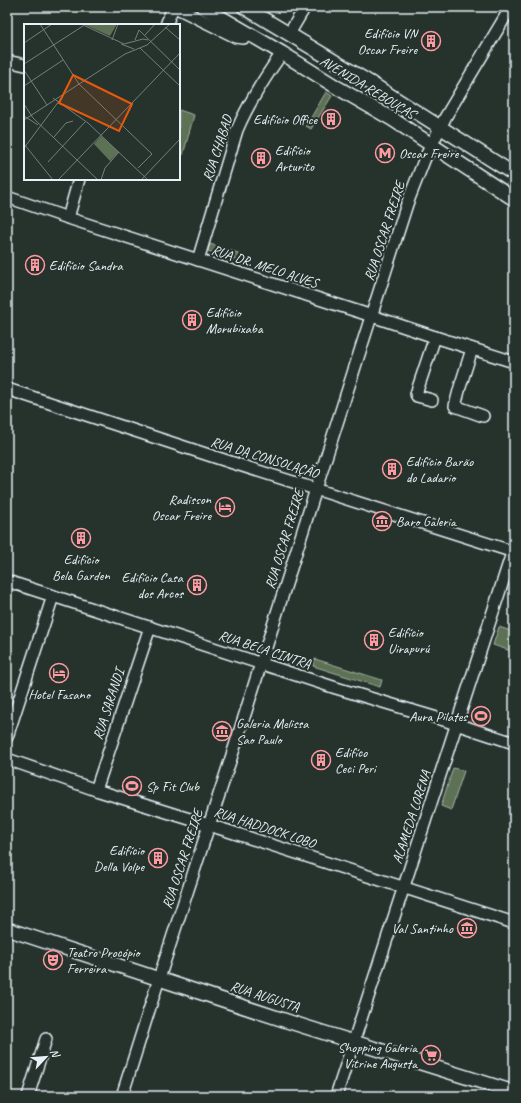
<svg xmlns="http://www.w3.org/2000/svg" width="521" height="1103" font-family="Caveat,sans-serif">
<rect width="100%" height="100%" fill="#26332d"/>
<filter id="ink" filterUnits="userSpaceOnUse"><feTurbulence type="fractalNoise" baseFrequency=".025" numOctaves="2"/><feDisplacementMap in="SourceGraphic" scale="8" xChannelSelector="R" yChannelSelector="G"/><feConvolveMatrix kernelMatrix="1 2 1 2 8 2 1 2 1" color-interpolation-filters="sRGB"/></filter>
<g filter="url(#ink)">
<g fill="#5d7154" stroke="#a2b1a6">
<path d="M326,92l6,4 -21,33 -5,-3z"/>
<path d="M179,110l15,5 -11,40 -4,-1z"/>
<path d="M210,244l28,9 -2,7 -28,-9z"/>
<path d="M499,627l15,5v20l-21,-7z"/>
<path d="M315,659l67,21 -2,7 -67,-21z"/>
<path d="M453,768l11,3 -13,39 -10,-4z"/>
</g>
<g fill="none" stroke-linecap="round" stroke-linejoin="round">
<g stroke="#e8f1f8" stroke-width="14">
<g id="minor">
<path d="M175,7l61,30 7,1 9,-3"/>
<path d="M166,25l7,-18"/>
<path d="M289,34l16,-27"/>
<path d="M7,61l18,4"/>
<path d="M7,197l61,21 304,98 63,21 79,25"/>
<path d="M68,218l11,-39"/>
<path d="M198,260l39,-130c12,-28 28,-53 45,-77"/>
<path d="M472,349l-12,38 -5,19 28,10"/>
<path d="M7,389l223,73 284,90"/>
<path d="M432,400l-15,-4 -1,-2 19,-57"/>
<path d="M7,581l329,107 111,33 67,22"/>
<path d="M7,737l46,-141"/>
<path d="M7,759l89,31 132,41 286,92"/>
<path d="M96,790l54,-163"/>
<path d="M28,1096l18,-57"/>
<path d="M122,1096l41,-130 71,-217 82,-260 91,-285 18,-46 21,-42 65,-109"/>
<path d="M336,1096l178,-549"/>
</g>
</g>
<g stroke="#e8f1f8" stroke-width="16">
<g id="major">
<path d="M203,7l79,46 56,35 54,31 122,80"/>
<path d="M244,7l125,75 145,92"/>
<path d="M7,929l286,94 221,69"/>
</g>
</g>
<use href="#minor" stroke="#26332d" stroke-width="11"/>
<use href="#major" stroke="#26332d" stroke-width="13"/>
</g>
</g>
<defs>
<g id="building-ring" transform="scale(1)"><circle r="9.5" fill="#26332d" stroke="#ff9aa2" stroke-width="1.5"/><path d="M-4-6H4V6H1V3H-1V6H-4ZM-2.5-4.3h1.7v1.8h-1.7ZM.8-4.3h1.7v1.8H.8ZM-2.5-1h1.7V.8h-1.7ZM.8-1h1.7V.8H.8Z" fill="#ff9aa2"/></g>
<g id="metro-ring" transform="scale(1)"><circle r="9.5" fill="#26332d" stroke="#ff9aa2" stroke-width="1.5"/><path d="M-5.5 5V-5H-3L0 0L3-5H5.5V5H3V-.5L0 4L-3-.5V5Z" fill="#ff9aa2"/></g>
<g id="hotel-ring" transform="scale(1)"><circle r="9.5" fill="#26332d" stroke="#ff9aa2" stroke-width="1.5"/><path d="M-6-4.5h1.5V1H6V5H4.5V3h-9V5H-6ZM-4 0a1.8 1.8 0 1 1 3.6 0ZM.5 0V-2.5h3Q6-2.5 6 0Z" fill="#ff9aa2"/></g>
<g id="museum-ring" transform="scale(1)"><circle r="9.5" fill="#26332d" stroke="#ff9aa2" stroke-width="1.5"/><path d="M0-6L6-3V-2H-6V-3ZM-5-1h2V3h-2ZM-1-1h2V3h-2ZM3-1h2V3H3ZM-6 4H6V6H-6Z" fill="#ff9aa2"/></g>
<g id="stadium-ring" transform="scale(1)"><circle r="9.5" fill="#26332d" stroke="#ff9aa2" stroke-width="1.5"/><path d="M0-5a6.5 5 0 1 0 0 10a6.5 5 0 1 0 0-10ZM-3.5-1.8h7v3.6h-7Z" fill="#ff9aa2"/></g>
<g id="theatre-ring" transform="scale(1)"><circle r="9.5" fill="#26332d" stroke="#ff9aa2" stroke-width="1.5"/><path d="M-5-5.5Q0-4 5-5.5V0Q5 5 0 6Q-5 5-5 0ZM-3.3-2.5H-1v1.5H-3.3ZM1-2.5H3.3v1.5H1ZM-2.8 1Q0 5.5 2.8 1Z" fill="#ff9aa2"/></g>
<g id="supermarket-ring" transform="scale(1)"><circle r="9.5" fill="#26332d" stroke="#ff9aa2" stroke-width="1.5"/><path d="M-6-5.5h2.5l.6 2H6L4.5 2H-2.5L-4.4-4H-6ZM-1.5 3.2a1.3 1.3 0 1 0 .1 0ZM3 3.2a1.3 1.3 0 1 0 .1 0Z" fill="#ff9aa2"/></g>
</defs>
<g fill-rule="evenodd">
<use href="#building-ring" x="431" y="41"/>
<use href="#building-ring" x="331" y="119"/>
<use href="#metro-ring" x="385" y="153"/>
<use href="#building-ring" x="261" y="158"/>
<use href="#building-ring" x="35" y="265"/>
<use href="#building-ring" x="192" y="320"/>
<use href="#building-ring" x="392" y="469"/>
<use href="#hotel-ring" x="225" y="507"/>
<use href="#museum-ring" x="382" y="521"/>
<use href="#building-ring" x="81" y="538"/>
<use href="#building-ring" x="197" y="585"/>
<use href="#building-ring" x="374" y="640"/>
<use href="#hotel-ring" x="59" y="673"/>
<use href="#stadium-ring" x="481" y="716"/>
<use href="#museum-ring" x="222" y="731"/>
<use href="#building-ring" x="321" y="760"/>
<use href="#stadium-ring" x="132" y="786"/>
<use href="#building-ring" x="158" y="858"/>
<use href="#museum-ring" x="467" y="928"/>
<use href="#theatre-ring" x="53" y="960"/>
<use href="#supermarket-ring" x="431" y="1055"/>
</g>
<g text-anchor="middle" stroke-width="4" stroke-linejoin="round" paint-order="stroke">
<g font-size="14" fill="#e8f1f8" stroke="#26332d" text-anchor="start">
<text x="417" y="38" text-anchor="end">Edifício VN<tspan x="417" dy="16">Oscar Freire</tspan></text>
<text x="317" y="124" text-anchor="end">Edifício Office</text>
<text x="275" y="155">Edifício<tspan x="275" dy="16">Arturito</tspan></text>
<text x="399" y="158">Oscar Freire</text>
<text x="49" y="270">Edifício Sandra</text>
<text x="206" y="317">Edifício<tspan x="206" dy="16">Morubixaba</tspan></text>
<text x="406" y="466">Edifício Barão<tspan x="406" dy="16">do Ladario</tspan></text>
<text x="211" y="504" text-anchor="end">Radisson<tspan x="211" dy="16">Oscar Freire</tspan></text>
<text x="396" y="526">Baro Galeria</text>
<text x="81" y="564" text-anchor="middle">Edifício<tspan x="81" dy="16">Bela Garden</tspan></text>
<text x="183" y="582" text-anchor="end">Edifício Casa<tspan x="183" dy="16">dos Arcos</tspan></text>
<text x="388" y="637">Edifício<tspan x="388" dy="16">Uirapurú</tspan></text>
<text x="59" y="699" text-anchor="middle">Hotel Fasano</text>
<text x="467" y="721" text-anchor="end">Aura Pilates</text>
<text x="236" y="728">Galeria Melissa<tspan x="236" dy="16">Sao Paulo</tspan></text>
<text x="335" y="757">Edifíco<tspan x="335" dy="16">Ceci Peri</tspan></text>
<text x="146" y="791">Sp Fit Club</text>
<text x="144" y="855" text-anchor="end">Edifício<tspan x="144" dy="16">Della Volpe</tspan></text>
<text x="453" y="933" text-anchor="end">Val Santinho</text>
<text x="67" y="957">Teatro Procópio<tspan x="67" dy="16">Ferreira</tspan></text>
<text x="417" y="1052" text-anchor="end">Shopping Galeria<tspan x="417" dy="16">Vitrine Augusta</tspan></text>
</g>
<g font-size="14" fill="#e8f1f8" stroke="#26332d">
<text transform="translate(368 87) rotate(31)" y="5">AVENIDA REBOUÇAS</text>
<text transform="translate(217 148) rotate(-72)" y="5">RUA CHABAD</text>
<text transform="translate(384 231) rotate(-72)" y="5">RUA OSCAR FREIRE</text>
<text transform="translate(265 266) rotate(18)" y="5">RUA DR. MELO ALVES</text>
<text transform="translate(265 457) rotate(17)" y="5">RUA DA CONSOLAÇÃO</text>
<text transform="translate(284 539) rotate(-73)" y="5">RUA OSCAR FREIRE</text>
<text transform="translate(265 649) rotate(18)" y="5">RUA BELA CINTRA</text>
<text transform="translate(108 704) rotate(-72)" y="5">RUA SARANDI</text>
<text transform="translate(411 817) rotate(-72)" y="5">ALAMEDA LORENA</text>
<text transform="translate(265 827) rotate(18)" y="5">RUA HADDOCK LOBO</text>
<text transform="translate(182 859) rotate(-72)" y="5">RUA OSCAR FREIRE</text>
<text transform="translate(265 996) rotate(18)" y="5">RUA AUGUSTA</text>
</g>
</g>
<g transform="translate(24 24)">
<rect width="156" height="156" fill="#26332d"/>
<path d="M59,0h34l-7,12zM77,112l18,16 -9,9 -16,-17z" fill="#5d7154"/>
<path fill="none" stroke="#747f7e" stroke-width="1" d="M16,0l39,60 73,70 -14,14M57,0l43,20 19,-5 5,1M141,3l15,13M121,11l10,-11M88,16l6,-16M111,16l4,-10 41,40M0,19l28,-19M97,20l13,5M116,24l40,38M0,40l59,-38M0,46l23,35M0,62l39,-26M29,74l35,25 60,57M0,80l9,14 65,62M0,92l14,9M0,96l101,-66 22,-9 23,-21M30,113l12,-14 7,-2M0,120l29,36M0,124l38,-51M24,138l37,-40M34,156l122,-127M77,156l4,-12 14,-16M117,156l39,-41"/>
<path fill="#e8590c" fill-opacity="0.15" stroke="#e8590c" stroke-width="2" d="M49,51l59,29 -13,27 -60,-28z"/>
<rect width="156" height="156" fill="none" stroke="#e8f1f8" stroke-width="2"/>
</g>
<rect width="521" height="1103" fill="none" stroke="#26332d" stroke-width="24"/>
<rect x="12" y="12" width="497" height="1079" fill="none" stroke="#e8f1f8" stroke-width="1.5" filter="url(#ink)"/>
<g transform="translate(46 1057) rotate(64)" stroke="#26332d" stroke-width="3" paint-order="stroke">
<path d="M0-3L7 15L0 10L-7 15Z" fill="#e8f1f8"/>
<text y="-6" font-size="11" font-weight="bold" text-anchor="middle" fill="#e8f1f8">N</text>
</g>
</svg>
